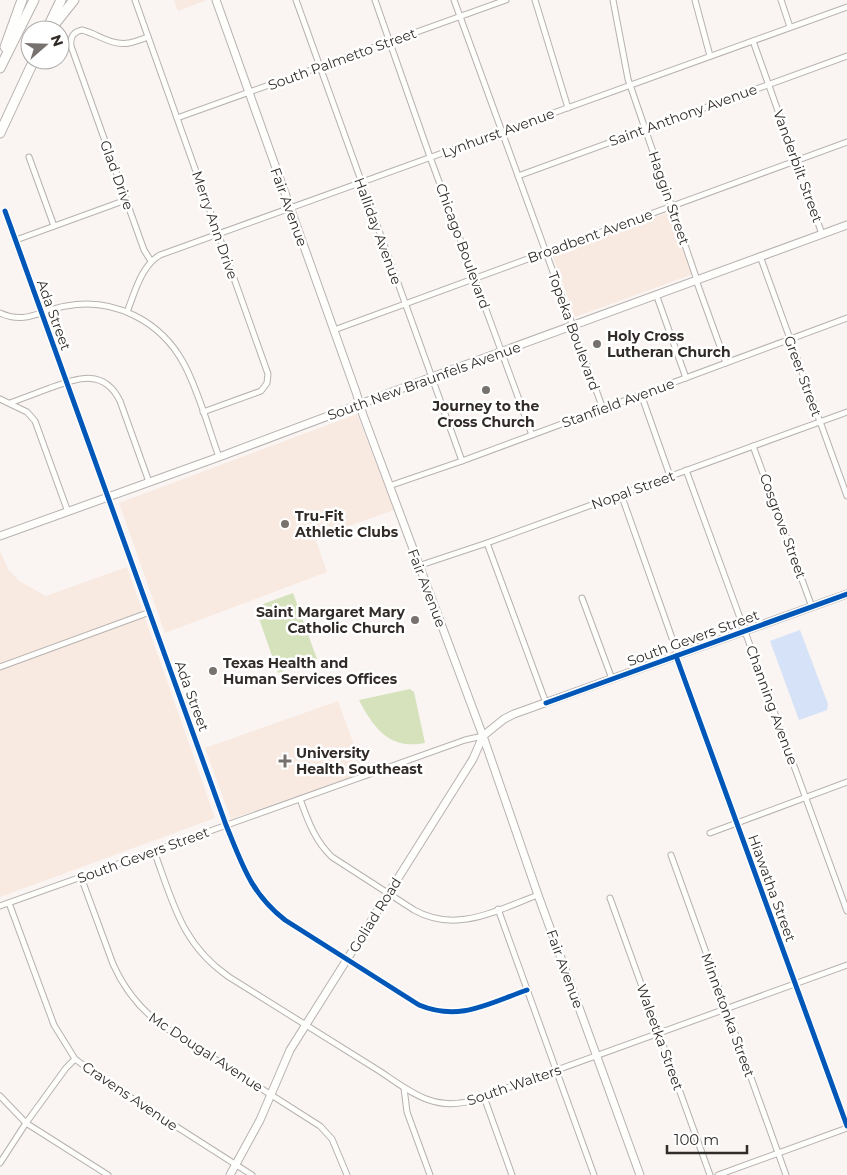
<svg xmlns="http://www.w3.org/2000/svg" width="847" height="1175" font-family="Montserrat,sans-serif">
<rect width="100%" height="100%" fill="#faf5f2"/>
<g fill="#f8e9e1">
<path d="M174,0h33l-29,11z"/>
<path d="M670,212l23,62 -118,43 -23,-63z"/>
<path d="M357,414l37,96 -79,28 12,34 -162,61 -46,-130z"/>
<path d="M0,551l8,18 11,12 27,15 81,-29 88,251 -215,79z"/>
<path d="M338,701l26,72 -133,46 -26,-71z"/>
</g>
<g fill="#d6e2bc">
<path d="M293,593l24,66 -39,14 -23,-66z"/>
<path d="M410,689l4,3 11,51c-35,7 -51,-14 -66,-43z"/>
</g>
<path fill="#d6e2f8" d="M800,630l28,74 -1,6 -28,10 -29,-79z"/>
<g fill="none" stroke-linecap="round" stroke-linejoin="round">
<g stroke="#b7b2b0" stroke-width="7">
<g id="street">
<path d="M135,0l133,374 -1,9 -6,8 -58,21"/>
<path d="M296,0l166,461"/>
<path d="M375,0l55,157 102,278"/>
<path d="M454,0l149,409"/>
<path d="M535,0l33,108"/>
<path d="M613,0l15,79 69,201"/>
<path d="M695,0l15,56"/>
<path d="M781,0l9,27"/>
<path d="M148,37c-6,2 -13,5 -19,6 -18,3 -31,-9 -47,-13 -9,2 -12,7 -11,16l73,204 7,11"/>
<path d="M753,41l69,193"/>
<path d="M177,118l329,-118"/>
<path d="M29,157l25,69"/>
<path d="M518,176l329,-120"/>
<path d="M5,211l221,614c16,39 25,69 59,95l134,85c41,17 70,-2 108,-15"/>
<path d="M16,240l110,-40"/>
<path d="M760,256l87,240"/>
<path d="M696,280l30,83"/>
<path d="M656,294l30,84"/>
<path d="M127,312c8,-20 14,-46 33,-57l687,-248"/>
<path d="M0,313c26,12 41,-3 66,-7 48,-9 95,15 118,58 15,28 24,63 35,93"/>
<path d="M334,330l513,-188"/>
<path d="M641,394l29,82"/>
<path d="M0,399l27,13 8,9 33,91"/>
<path d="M10,403c13,-5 27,-10 40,-15 28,-10 54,-20 70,13l29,81"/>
<path d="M753,446l59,161"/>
<path d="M686,470l161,441"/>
<path d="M389,486l73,-25 385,-143"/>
<path d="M621,494l57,161"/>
<path d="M487,543l59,160"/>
<path d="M418,566l69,-23 360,-131"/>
<path d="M582,598l30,81"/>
<path d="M676,656l171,470"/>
<path d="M0,667l150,-55"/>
<path d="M300,799c8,22 15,42 32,58l82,53c43,24 83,0 124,-15"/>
<path d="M710,833l137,-51"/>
<path d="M154,851c19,51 27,93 75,126l152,95c31,21 54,40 93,28l373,-135"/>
<path d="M671,855l115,320"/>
<path d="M81,877l32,87c12,27 28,47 53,64l154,98 12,13 15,36"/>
<path d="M610,898l100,277"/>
<path d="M9,903l45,122 21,34 27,20 150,96"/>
<path d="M0,906l465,-166 18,-4"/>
<path d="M498,909l96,266"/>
<path d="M404,1088l3,24 23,63"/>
<path d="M0,1096l26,27 82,52"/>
<path d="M484,1097l28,78"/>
<path d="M0,1163l26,-40 40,-55 9,-9"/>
<path d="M718,1175l129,-47"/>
</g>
</g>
<g stroke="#b7b2b0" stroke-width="9">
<g id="secondary">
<path d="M216,0l140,392 7,23 120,321 55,159 102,280"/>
<path d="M0,536l219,-79 213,-80 415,-152"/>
<path d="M483,736l21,-17 10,-5 333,-120"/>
<path d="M230,1175l30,-55 30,-70 183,-291 10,-23"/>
</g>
</g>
<g stroke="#b7b2b0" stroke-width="11">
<g id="highway">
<path d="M49,25l12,-25"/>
<path d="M50,30l24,-30"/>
<path d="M5,47l17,-47"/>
<path d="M0,68l34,-68"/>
<path d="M0,133l34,-73"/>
</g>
</g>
<use href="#street" stroke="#fefefd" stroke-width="5"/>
<use href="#secondary" stroke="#fefefd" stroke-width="7"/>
<use href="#highway" stroke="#fefefd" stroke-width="9"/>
<g stroke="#fff" stroke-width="8">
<g id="cycleway">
<path d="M5,211l221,614c16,39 25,69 59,95l134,85c41,17 70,-2 108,-15"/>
<path d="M676,656l171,470"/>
<path d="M546,703l301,-109"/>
</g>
</g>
<use href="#cycleway" stroke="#0057b8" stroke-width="5"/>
</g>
<g fill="#78726f" stroke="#fff" stroke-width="2">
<circle cx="597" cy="344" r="5"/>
<circle cx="486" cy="390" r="5"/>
<circle cx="285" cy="524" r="5"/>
<circle cx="415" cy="620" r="5"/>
<circle cx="213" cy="671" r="5"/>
<path d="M282.5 753.5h5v5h5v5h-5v5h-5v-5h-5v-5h5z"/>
</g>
<g text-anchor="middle" stroke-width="5" stroke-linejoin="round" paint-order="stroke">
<g font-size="14" fill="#322c29" stroke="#fff">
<text transform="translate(342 59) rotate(-20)" y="5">South Palmetto Street</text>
<text transform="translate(683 115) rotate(-20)" y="5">Saint Anthony Avenue</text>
<text transform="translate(498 133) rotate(-20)" y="5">Lynhurst Avenue</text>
<text transform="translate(798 166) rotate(70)" y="5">Vanderbilt Street</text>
<text transform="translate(117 175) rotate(70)" y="5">Glad Drive</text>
<text transform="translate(669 198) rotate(71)" y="5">Haggin Street</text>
<text transform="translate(289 207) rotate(70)" y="5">Fair Avenue</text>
<text transform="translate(215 225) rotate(71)" y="5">Merry Ann Drive</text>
<text transform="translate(378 231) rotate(70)" y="5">Halliday Avenue</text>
<text transform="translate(590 236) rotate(-20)" y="5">Broadbent Avenue</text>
<text transform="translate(463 246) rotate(70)" y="5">Chicago Boulevard</text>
<text transform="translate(54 315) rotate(70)" y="5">Ada Street</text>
<text transform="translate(574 331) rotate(70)" y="5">Topeka Boulevard</text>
<text transform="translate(803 376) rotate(70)" y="5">Greer Street</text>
<text transform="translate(424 381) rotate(-20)" y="5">South New Braunfels Avenue</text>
<text transform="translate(618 403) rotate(-20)" y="5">Stanfield Avenue</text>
<text transform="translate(633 490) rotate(-20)" y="5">Nopal Street</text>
<text transform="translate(783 526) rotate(70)" y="5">Cosgrove Street</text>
<text transform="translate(427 588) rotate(69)" y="5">Fair Avenue</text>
<text transform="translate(693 638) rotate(-20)" y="5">South Gevers Street</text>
<text transform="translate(192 696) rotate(70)" y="5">Ada Street</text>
<text transform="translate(772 705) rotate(70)" y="5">Channing Avenue</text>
<text transform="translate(143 855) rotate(-20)" y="5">South Gevers Street</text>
<text transform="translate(772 888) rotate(70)" y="5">Hiawatha Street</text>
<text transform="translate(375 915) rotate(-58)" y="5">Goliad Road</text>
<text transform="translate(565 969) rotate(70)" y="5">Fair Avenue</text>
<text transform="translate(728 1015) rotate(70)" y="5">Minnetonka Street</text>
<text transform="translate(660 1037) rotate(70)" y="5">Waleetka Street</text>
<text transform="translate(206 1052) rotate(33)" y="5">Mc Dougal Avenue</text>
<text transform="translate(514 1085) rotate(-19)" y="5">South Walters</text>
<text transform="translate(130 1096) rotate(34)" y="5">Cravens Avenue</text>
</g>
<g font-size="14" font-weight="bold" fill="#322c29" stroke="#fff" text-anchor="start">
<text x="607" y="341">Holy Cross<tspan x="607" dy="16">Lutheran Church</tspan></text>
<text x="486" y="411" text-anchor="middle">Journey to the<tspan x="486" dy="16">Cross Church</tspan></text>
<text x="295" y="521">Tru-Fit<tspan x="295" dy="16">Athletic Clubs</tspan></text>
<text x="405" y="617" text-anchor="end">Saint Margaret Mary<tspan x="405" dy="16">Catholic Church</tspan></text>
<text x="223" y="668">Texas Health and<tspan x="223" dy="16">Human Services Offices</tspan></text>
<text x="296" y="758">University<tspan x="296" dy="16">Health Southeast</tspan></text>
</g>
</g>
<g transform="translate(45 45) rotate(70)"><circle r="24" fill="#ffffff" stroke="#adaba9"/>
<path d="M0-4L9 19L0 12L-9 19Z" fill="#78726f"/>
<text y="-8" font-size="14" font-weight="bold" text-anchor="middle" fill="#322c29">N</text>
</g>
<path d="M667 1145v8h80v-8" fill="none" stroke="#322c29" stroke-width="2.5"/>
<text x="674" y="1145" font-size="15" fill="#322c29" stroke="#ffffff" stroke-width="4" paint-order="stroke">100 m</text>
</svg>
